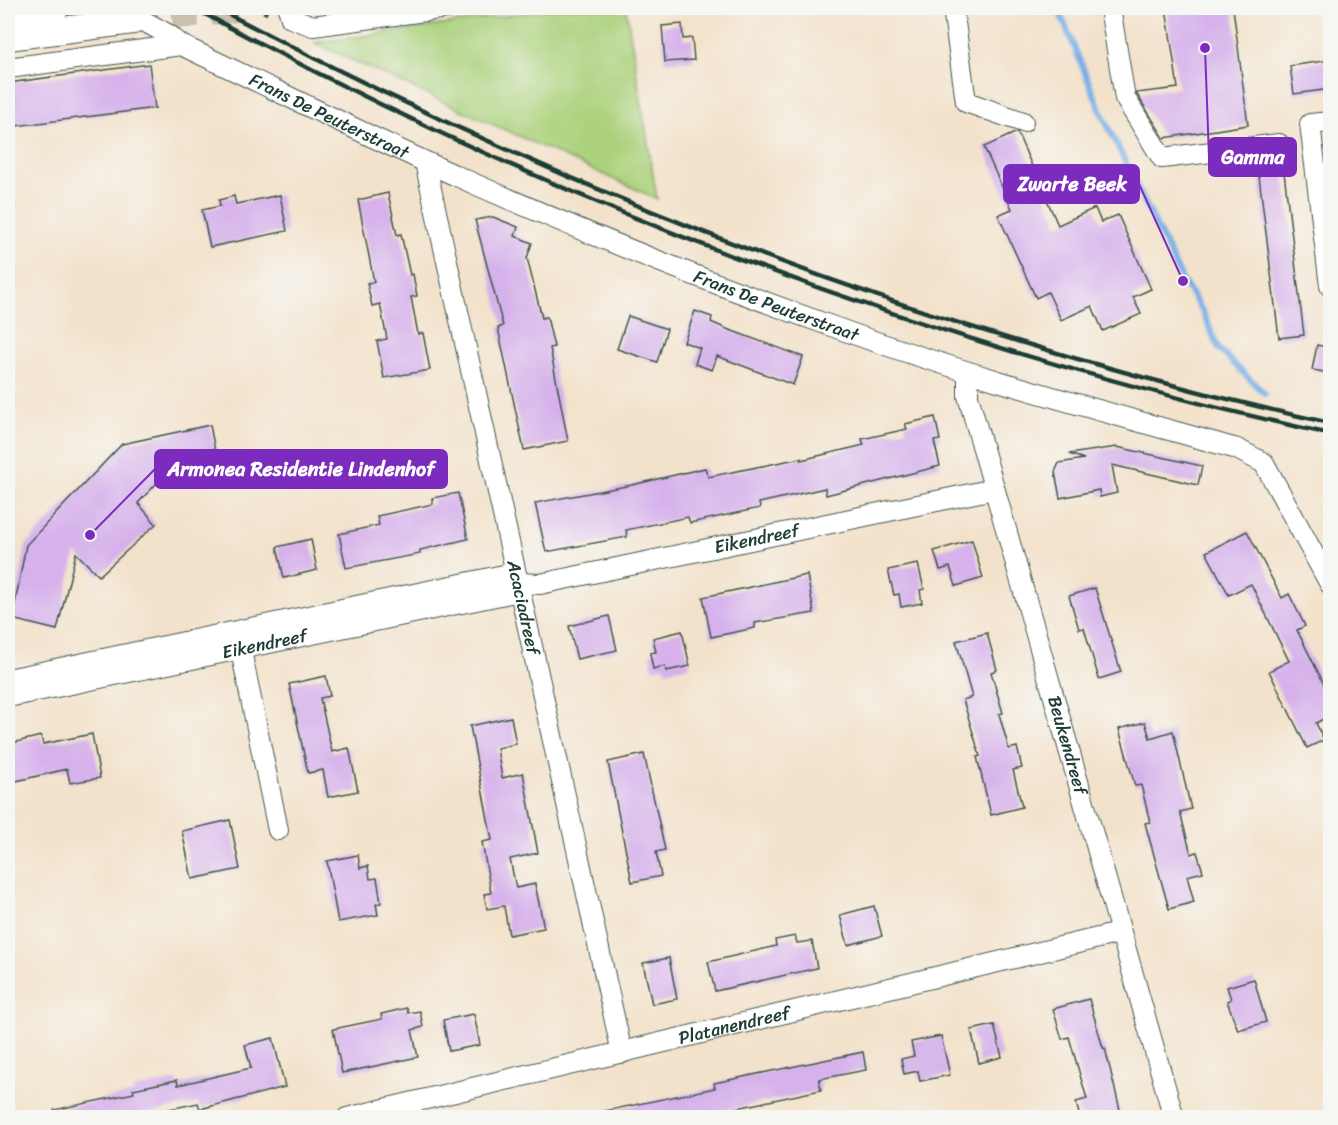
<svg xmlns="http://www.w3.org/2000/svg" width="1338" height="1125" font-family="Sriracha,sans-serif">
<rect width="100%" height="100%" fill="#f6f6f2"/>
<filter id="ink" filterUnits="userSpaceOnUse"><feTurbulence type="fractalNoise" baseFrequency=".0167" numOctaves="2"/><feDisplacementMap in="SourceGraphic" scale="12" xChannelSelector="R" yChannelSelector="G"/><feConvolveMatrix kernelMatrix="1 2 1 2 8 2 1 2 1" color-interpolation-filters="sRGB"/></filter>
<filter id="wash" filterUnits="userSpaceOnUse"><feTurbulence type="fractalNoise" baseFrequency=".008" numOctaves="4" result="noise"/><feDisplacementMap in="SourceGraphic" scale="24" xChannelSelector="R" yChannelSelector="G"/><feGaussianBlur stdDeviation="1.35" result="paint"/><feColorMatrix in="noise" values="0 0 0 0 0 0 0 0 0 0 0 0 0 0 0 0 0 1.4 0 .05"/><feComposite in="paint" operator="in"/></filter>
<g filter="url(#wash)">
<rect width="100%" height="100%" fill="#f3e2cb"/>
<path fill="#acd17b" stroke="#668758" stroke-width="1.5" d="M560,8h66l31,191 -343,-156z"/>
<g fill="none" stroke-linecap="round" stroke-linejoin="round">
<path stroke="#76afe6" stroke-width="6" d="M1058,8l45,108 80,165 19,30 17,38 46,45"/>
</g>
<g id="blocks">
<g fill="#d6b1eb">
<path d="M1166,8h67l15,117 -84,13 -28,-45 42,-5z"/>
<path d="M682,24l1,15 9,-1 2,22 -29,2 -3,-36z"/>
<path d="M1330,60v29l-36,5 -4,-28z"/>
<path d="M149,64l6,44 -147,19v-44z"/>
<path d="M1017,132l41,93 37,-17 6,14 17,-7 33,74 -18,8 8,17 -38,17 -11,-25 -31,14 -13,-28 -12,6 -38,-83 14,-6 -28,-62z"/>
<path d="M1282,156l22,179 -25,3 -22,-178z"/>
<path d="M388,193l9,42 4,-1 9,41 3,-1 4,22 -6,1 7,37 5,-1 7,37 -46,8 -7,-37 10,-2 -7,-35 -8,2 -5,-23 7,-1 -16,-82z"/>
<path d="M280,195l7,36 -77,16 -8,-37 18,-4 -1,-6 15,-4 2,8z"/>
<path d="M493,217l25,10 -3,9 17,7 -5,15 15,60 5,-1 7,30 -4,1 18,93 -44,9 -26,-122 5,-2 -28,-106z"/>
<path d="M695,311l17,6 -1,5 16,7 76,28 -10,28 -76,-29 -5,14 -17,-6 5,-16 -16,-6z"/>
<path d="M628,316l39,13 -10,33 -40,-13z"/>
<path d="M1317,345l13,3v25l-18,-3z"/>
<path d="M935,417l5,23 -6,1 6,25 -114,29 -1,-7 -66,15 1,5 -70,15 -2,-6 -62,13 1,7 -81,15 -11,-49 97,-18 73,-17 3,9 93,-19v2l63,-15 -2,-6 45,-10 -2,-5z"/>
<path d="M210,425l9,46 -62,12 -19,20 18,21 -57,52 -23,-23 -19,77 -45,-11 14,-74 96,-101z"/>
<path d="M1117,447l85,19 -4,19 -86,-20 5,28 -17,4 -1,-7 -39,8 -5,-26 4,-9 25,-4 -15,-5z"/>
<path d="M458,493l10,46 -48,11v4l-74,14 -7,-34 40,-9 -2,-9 56,-12 -1,-6z"/>
<path d="M1247,531l35,67 7,-4 16,32 -8,4 33,66v19l-14,8 8,17 -17,8 -38,-77 20,-10 -38,-77 -22,11 -23,-43z"/>
<path d="M311,539l6,31 -33,8 -7,-31z"/>
<path d="M972,540l11,38 -27,8 -6,-19 -10,3 -6,-19z"/>
<path d="M918,564l6,25 -4,1 2,13 -21,4 -2,-13 -5,1 -6,-25z"/>
<path d="M807,575l7,38 -59,10v5l-44,9 -8,-40z"/>
<path d="M1095,588l26,84 -22,7 -15,-51 -5,1 -10,-33z"/>
<path d="M609,616l8,34 -40,9 -8,-33z"/>
<path d="M682,631l8,35 -24,5 -1,-5 -12,3 -3,-16 6,-1 -3,-14z"/>
<path d="M987,633l10,37 -6,2 12,41 -4,1 10,35 8,-2 5,21 -9,2 9,37 -31,8 -14,-58 3,-1 -17,-56 9,-3 -16,-56z"/>
<path d="M326,676l4,20 -10,2 12,54 17,-4 9,43 -30,6 -5,-27 -15,3 -19,-89z"/>
<path d="M511,717l5,27 -19,4 5,30 21,-5 15,80 -28,6 6,29 19,-4 9,44 -35,7 -5,-29 -17,3 -3,-15 7,-1 -9,-51 10,-2 -22,-114z"/>
<path d="M1145,722l5,16 23,-7 18,78 -11,3 11,42 6,-2 6,20 -16,4 7,26 -25,7 -24,-86 5,-1 -9,-37 -6,1 -16,-57z"/>
<path d="M92,734l8,44 -30,5 -3,-14 -55,13 -4,-20v-18l33,-8 2,8z"/>
<path d="M644,754l21,96 -9,2 5,24 -29,6 -24,-120z"/>
<path d="M230,820l10,49 -48,10 -10,-48z"/>
<path d="M358,855l2,13 8,-2 2,13 7,-1 4,25 -5,1 2,11 -40,7 -11,-61z"/>
<path d="M874,906l8,30 -34,9 -8,-30z"/>
<path d="M795,936l2,7 15,-2 5,27 -102,23 -7,-29 68,-16 -1,-6z"/>
<path d="M669,958l8,41 -25,5 -9,-41z"/>
<path d="M1254,979l12,43 -28,8 -11,-29 4,-2 -4,-12z"/>
<path d="M1089,999l14,49h2l17,70h-42l-4,-16 11,-3 -18,-62 -7,2 -9,-30z"/>
<path d="M407,1008l1,5 12,-2 3,16 -11,3 6,27 -76,16 -9,-44 49,-10 -1,-5z"/>
<path d="M474,1014l6,31 -31,6 -6,-31z"/>
<path d="M994,1025l8,32 -23,6 -8,-33z"/>
<path d="M941,1036l9,39 -30,6 -2,-10 -14,3 -3,-15 13,-3 -3,-14z"/>
<path d="M273,1038l12,49 -85,22 -2,-6 -72,15h-72v-8l80,-17 -1,-4 44,-9 1,5 73,-17 -6,-23z"/>
<path d="M863,1052l3,18 -47,9 2,11 -117,25 1,3h-100v-7l110,-23 -1,-5z"/>
</g>
</g>
</g>
<g filter="url(#ink)">
<use href="#blocks" fill-opacity="0" stroke="#3f564b" stroke-width="1.5"/>
<g fill="none" stroke-linecap="round" stroke-linejoin="round">
<path stroke="#c9c1ad" stroke-width="26" stroke-dasharray="26 13" stroke-linecap="butt" d="M133,21l113,-13"/>
<g stroke="#3f564b" stroke-width="22">
<g id="minor">
<path id="s1" d="M127,8l13,11 29,16 12,10c93,44 184,90 278,132 123,55 248,105 375,150 132,48 268,84 403,122l27,14 66,121"/>
<path d="M288,8l3,10 22,8 134,-18"/>
<path d="M953,8l13,94 57,20"/>
<path d="M1110,8l15,90 37,60 117,-14"/>
<path d="M8,14l52,-6"/>
<path d="M8,68l173,-23"/>
<path d="M1330,122l-20,2 20,162"/>
<path id="s2" d="M425,162l197,891"/>
<path id="s3" d="M968,372v24l206,722"/>
<path d="M238,636l40,194"/>
<path id="s4" d="M8,679l496,-104 16,8 20,1 454,-95"/>
<path id="s5" d="M8,697l502,-104 10,-10"/>
<path id="s6" d="M347,1118l772,-185"/>
</g>
</g>
<g stroke="#3f564b" stroke-width="28">
<path id="major" d="M8,37l125,-16"/>
</g>
<path stroke="#3f564b" stroke-width="4" stroke-dasharray="4.5 4.5" stroke-linecap="butt" d="M255,8l16,7"/>
<use href="#minor" stroke="#fff" stroke-width="20"/>
<use href="#major" stroke="#fff" stroke-width="26"/>
<g stroke="#1f3d34" stroke-width="4.5">
<path d="M194,8c354,194 741,340 1136,426"/>
<path d="M217,8c351,186 725,330 1113,415"/>
</g>
</g>
</g>
<g text-anchor="middle" stroke-width="4.5" stroke-linejoin="round" paint-order="stroke">
<g font-size="18" fill="#1f3d34" stroke="#f6f6f2">
<text dy="6" stroke="none"><textPath href="#s1" startOffset="230">Frans De Peuterstraat</textPath></text>
<text dy="6" stroke="none"><textPath href="#s1" startOffset="716">Frans De Peuterstraat</textPath></text>
<text dy="6" stroke="none"><textPath href="#s4" startOffset="766">Eikendreef</textPath></text>
<text dy="6" stroke="none"><textPath href="#s2" startOffset="456">Acaciadreef</textPath></text>
<text dy="6" stroke="none"><textPath href="#s5" startOffset="262">Eikendreef</textPath></text>
<text dy="6" stroke="none"><textPath href="#s3" startOffset="387">Beukendreef</textPath></text>
<text dy="6" stroke="none"><textPath href="#s6" startOffset="398">Platanendreef</textPath></text>
</g>
</g>
<path fill="none" stroke="#7b2cbf" stroke-width="2" d="M1205 48L1209 157M1183 281L1139 184M90 535L155 469"/>
<g fill="#7b2cbf" stroke="#f6f6f2" stroke-width="2">
<circle cx="1205" cy="48" r="6"/>
<circle cx="1183" cy="281" r="6"/>
<circle cx="90" cy="535" r="6"/>
</g>
<g fill="#7b2cbf" stroke="#7b2cbf" stroke-width="2">
<rect x="1209" y="138" width="87" height="38" rx="6"/>
<rect x="1004" y="165" width="135" height="38" rx="6"/>
<rect x="155" y="450" width="292" height="38" rx="6"/>
</g>
<g font-size="20" text-anchor="middle" font-weight="bold" fill="#fff">
<text x="1253" y="164">Gamma</text>
<text x="1072" y="191">Zwarte Beek</text>
<text x="301" y="476">Armonea Residentie Lindenhof</text>
</g>
<rect width="1338" height="1125" fill="none" stroke="#f6f6f2" stroke-width="30"/>
</svg>
